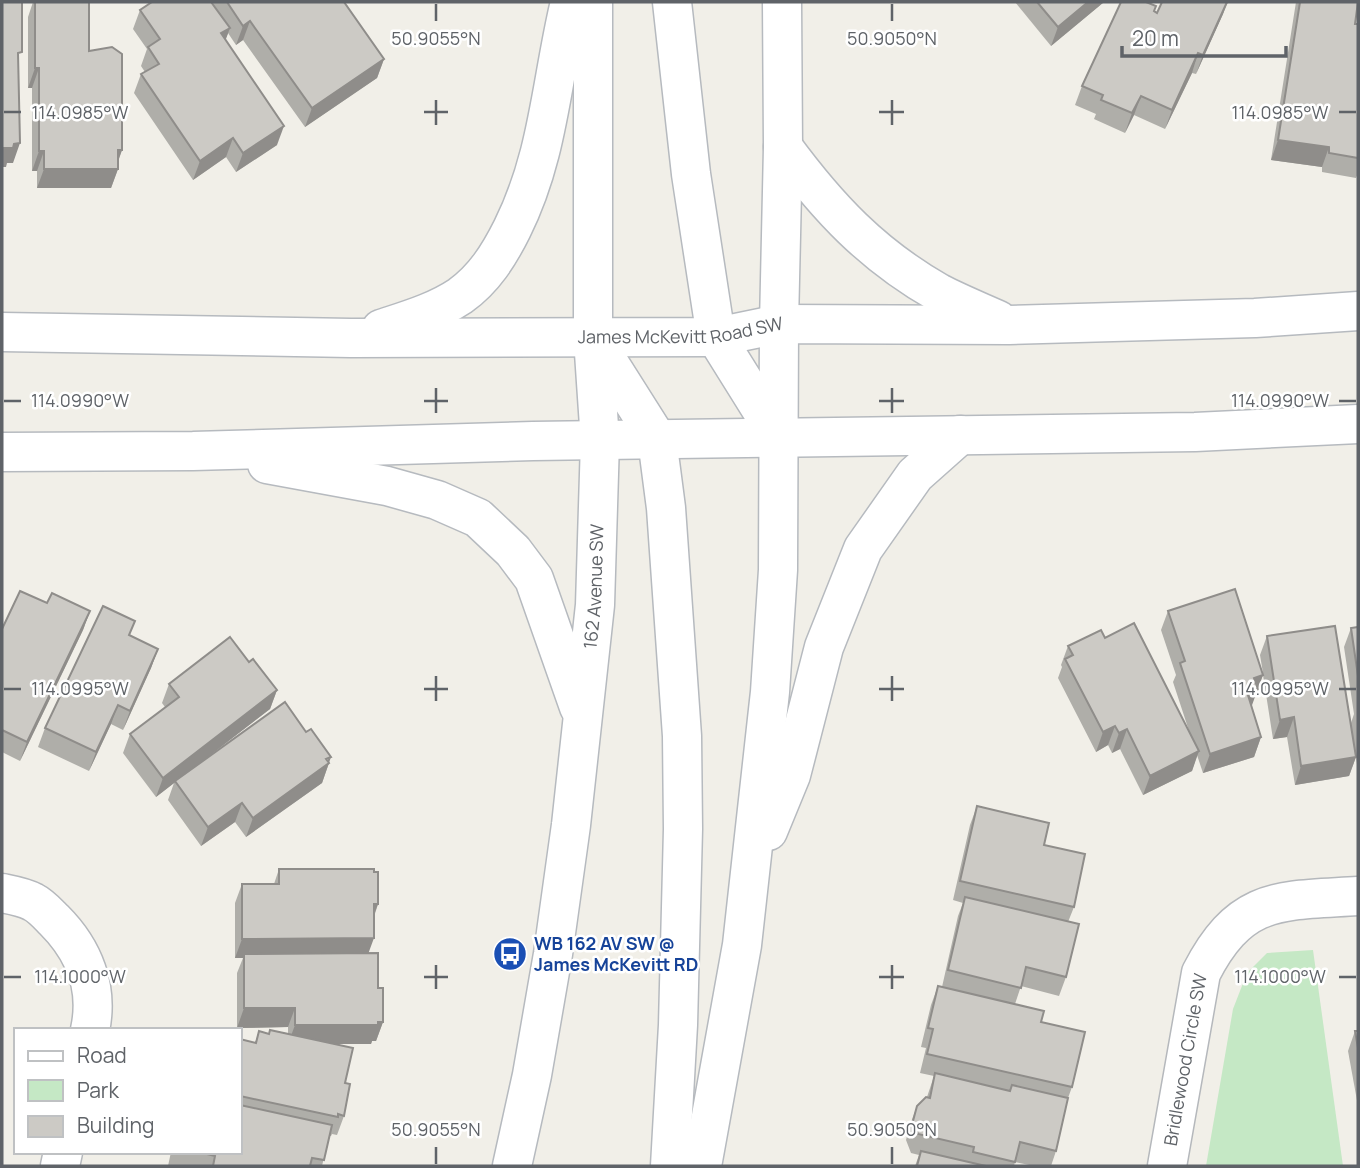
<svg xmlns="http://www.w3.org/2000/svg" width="1360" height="1168" font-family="Manrope,sans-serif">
<rect width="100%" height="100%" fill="#f1efe8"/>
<path fill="#c5e8c5" d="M1313,950l30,216h-137l27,-157 14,-36 20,-20z"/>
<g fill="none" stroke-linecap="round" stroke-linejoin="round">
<g stroke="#b5b8bc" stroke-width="41">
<g id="street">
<path d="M2,893c10,2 22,4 31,9 8,4 15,12 21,18 30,30 45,68 36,110"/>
<path d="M60,1166l3,-14"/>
<path id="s1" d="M1167,1166l34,-193c40,-78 79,-72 157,-77"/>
</g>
</g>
<g stroke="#b6babf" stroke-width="41">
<g id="secondary">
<path d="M672,2l19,172 25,163 63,101"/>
<path d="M783,147c45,61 89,108 156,146 19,10 39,18 59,27"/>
<path d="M381,329c27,-9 55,-17 79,-33 24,-17 39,-41 52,-67 37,-74 39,-148 58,-227"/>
<path id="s2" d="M2,332l349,6 365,-1 63,-13 230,1 246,-7 103,-7"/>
<path d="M595,341l62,98 9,69 16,228 1,93 -5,196 -8,141"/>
<path d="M2,452l191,-1 340,-10 662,-9 163,-8"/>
<path d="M267,464l120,22 50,14 41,18 35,33 21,28 45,128"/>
<path d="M768,831l23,-56 33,-128 39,-98 52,-74 45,-40"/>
<path id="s3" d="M512,1166l20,-91 21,-121 18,-129 24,-220 5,-164 -7,-103v-336"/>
<path d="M702,1166l40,-221 28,-253 8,-122 1,-246 4,-177 -1,-145"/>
</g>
</g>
<use href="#street" stroke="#fff" stroke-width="38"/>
<use href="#secondary" stroke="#fff" stroke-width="38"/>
</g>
<g fill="#afaea9">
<path d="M33,2h56v49l33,99 -4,12v7l-7,19h-74v-17h-5v-83h-4v-71z"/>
<path d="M152,2h192l40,57 -7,19 -72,49 -62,-87 -7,5 -8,-12 -3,7 52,105 -41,27 -10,-15 -33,23 -59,-87 7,-19 4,-2 -4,-6 6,-17 -14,-20 7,-19z"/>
<path d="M1015,2h89l-53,44z"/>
<path d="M1162,2h66l-5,12 -27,60 -4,-1 -27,56 -31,-14 -9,18 -31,-14 2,-5 -21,-9 7,-19 72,-75 3,2z"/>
<path d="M1296,2h62l-3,22h3v149l-2,5 -34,-6v-5l-51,-7z"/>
<path d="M90,611l-7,19 -63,131 -18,-9v-123z"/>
<path d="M1168,611l95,62 -3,-18 7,-19 84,87 3,-9 -10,-67 7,-19 7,-1v144l-2,-14 -7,19 -54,9 -8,-48 -14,2 -10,-64 -12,31 10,31 -7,20 -51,16 -6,-18 -5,16 -49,24 -23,-46 -8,4 -4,-8 -12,7 -38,-74 4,-11 -1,-2 7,-19 123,91 -18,-55 3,-7 -15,-45z"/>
<path d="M130,635l28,14 -7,19 -28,62 -12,-6 -22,47 -51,-24 7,-19z"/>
<path d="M249,662l28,28 -7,19 -75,58 134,-4 -7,20 -76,54 -11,-15 -34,24 -33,-46 6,-17 -18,14 -33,-44 7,-19 35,-27 -3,-4 7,-19z"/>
<path d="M977,806l67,39 30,62 -6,15 -2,55 -7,19 -38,-10 -6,18 26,18 31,65 -4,11 -12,53 -5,15h-17l-19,-4 -1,4h-99l4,-11 -8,-2 -5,-13 4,-15 7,-19 10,-9 7,-21 -14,-3 6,-25 -5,-1 10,-42 7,-19 4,1 16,-71 5,-13 -10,-3 17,-75z"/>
<path d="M279,869l99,35 -4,13 -6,36 10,35 5,34 -7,19h-4l-1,3h-34l8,39 -1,33 -7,19 -5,-1 -1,2h-2l-7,30h-154l3,-14h69v-113l15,4 4,-12 9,3h20v-7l-51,1v-55l6,-15h-8v-55l7,-19h32z"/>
<path d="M1355,1031h3v75l-10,-55z"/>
</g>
<g fill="#8f8d8a">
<path d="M1088,2h16l-53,44 7,-19z"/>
<path d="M1227,2l-4,12 -27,60 7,-19z"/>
<path d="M250,21l-7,19 -7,5 7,-19z"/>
<path d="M230,28l-7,19 -2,-14z"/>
<path d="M1198,53l-6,20 -27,56 7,-19z"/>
<path d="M384,59l-7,19 -72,49 7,-19z"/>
<path d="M35,68h4l-7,20h-4z"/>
<path d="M1141,96l-7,19 -9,18 7,-20z"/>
<path d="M284,126l-7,19 -41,27 7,-19z"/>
<path d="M233,138l-7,19 -33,23 7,-19z"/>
<path d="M1278,140l51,7 -7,20 -51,-7z"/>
<path d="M20,143l-7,20h-6l-1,4h-4v-19l12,-4z"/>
<path d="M118,150h4l-7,19h3l-7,19h-74l7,-19z"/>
<path d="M39,151h5l-7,20h-5z"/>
<path d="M90,611l-7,19 -63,131 7,-19z"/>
<path d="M158,649l-7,19 -28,62 7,-19z"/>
<path d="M1263,675l-7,19 -5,14 -4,-16 7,-14z"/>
<path d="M277,690l-7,19 -114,88 7,-19z"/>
<path d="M118,705l-7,19 -22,47 7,-19z"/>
<path d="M1294,717l-7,20 -14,2 7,-19z"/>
<path d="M1115,726l-7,19 -12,7 7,-20z"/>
<path d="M1127,729l-7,20 -8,4 7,-20z"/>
<path d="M1261,737l-7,20 -51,16 7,-19z"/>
<path d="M1199,751l-7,20 -49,24 7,-19z"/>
<path d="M331,757l-9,26 -76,54 7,-19z"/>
<path d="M1356,757l-7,19 -54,9 6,-19z"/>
<path d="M242,803l-7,19 -34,24 7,-19z"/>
<path d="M374,904h4l-7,19z"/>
<path d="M374,938l-7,19 -123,-3 -1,4h-8l7,-19z"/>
<path d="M244,1008h51l-7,19 -51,1z"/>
<path d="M383,1022l-7,19h-4l-1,3h-83l7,-19z"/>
</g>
<g fill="#cccac5" stroke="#8f8d8a" stroke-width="2">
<path d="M2,2h20v50l-4,1 2,90 -6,1 -1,4h-11z"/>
<path d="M35,2h54v49l23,-4 10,7v96h-4v19h-74v-18h-5v-83h-4z"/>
<path d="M152,2h59l19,26 -9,5 63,93 -41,27 -10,-15 -33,23 -59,-87 18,-10 -11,-17 12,-8 -20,-29z"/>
<path d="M227,2h117l40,57 -72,49 -62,-87 -7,5z"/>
<path d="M1037,2h51l-30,25z"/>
<path d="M1121,2h25l10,4 -2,5 3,2 5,-11h65l-24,53 -5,-2 -26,57 -31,-14 -9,17 -31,-13 2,-5 -21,-9z"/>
<path d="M1300,2h58l-3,22h3v134l-29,-5v-6l-51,-7z"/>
<path d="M1235,589l28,86 -9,3 4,11 -11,3 14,45 -51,17 -30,-91 5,-2 -17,-50z"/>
<path d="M20,591l27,12 5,-10 38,18 -63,131 -25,-12v-101z"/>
<path d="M103,606l32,15 -6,14 29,14 -28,62 -12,-6 -22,47 -51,-24z"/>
<path d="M1134,623l65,128 -49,25 -23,-47 -8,4 -4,-7 -12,6 -38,-73 8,-4 -5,-9 33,-16 4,8z"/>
<path d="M1335,626l21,131 -55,9 -7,-49 -14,3 -13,-84z"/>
<path d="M1358,627v49l-7,-48z"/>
<path d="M230,637l19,25 4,-3 24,31 -114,88 -33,-44 49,-37 -10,-13z"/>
<path d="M285,702l21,30 5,-3 20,28 -5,2 3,4 -76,55 -11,-15 -34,24 -33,-46z"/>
<path d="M977,806l72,17 -5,22 41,9 -11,53 -114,-26z"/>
<path d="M279,869h95v3h4v32h-4v34l-132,1v-55h37z"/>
<path d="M965,897l114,27 -13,53 -40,-10 -5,21 -73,-18z"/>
<path d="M378,953v35h5v34h-5v3h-83v-17h-51v-54z"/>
<path d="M938,986l106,25 -3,11 44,10 -13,55 -145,-33 6,-25 -5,-1z"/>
<path d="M270,1030l83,18 -8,35 5,1 -6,32 -6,-2v3l-98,-21v-57l16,4 3,-12 10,3z"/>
<path d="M1355,1031h3v17z"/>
<path d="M935,1073l75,18 2,-6 56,13 -12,53 -36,-9 -5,20 -42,-10 1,-5 -56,-13 -5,-13 4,-15 9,-9 4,1z"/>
<path d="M240,1105l92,20 -8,35 -12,-2 -2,8h-97l2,-10 -16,-4h41z"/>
<path d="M921,1151l65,15h-69z"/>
</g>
<path fill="none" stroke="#5f6368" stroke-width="2.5" d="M436,4v17M892,4v17M436,100v25M892,100v25M4,112h17M424,112h24M879,112h25M1339,112h17M436,388v25M892,388v25M4,401h17M424,401h24M879,401h25M1339,401h17M436,676v25M892,676v25M4,689h17M424,689h24M879,689h25M1339,689h17M436,965v24M892,965v24M4,977h17M424,977h24M879,977h25M1339,977h17M436,1147v17M892,1147v17"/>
<defs>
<g id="bus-disc" transform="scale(1.75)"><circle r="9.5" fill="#1a4fb4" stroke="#fff"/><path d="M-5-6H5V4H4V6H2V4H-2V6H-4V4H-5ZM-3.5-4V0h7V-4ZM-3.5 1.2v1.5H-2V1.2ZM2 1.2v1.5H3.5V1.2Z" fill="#fff"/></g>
</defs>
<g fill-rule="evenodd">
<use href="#bus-disc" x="510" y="954"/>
</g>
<g text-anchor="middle" stroke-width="5" stroke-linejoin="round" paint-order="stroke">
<g font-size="18" fill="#5f6368" stroke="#fff">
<text dy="6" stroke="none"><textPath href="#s2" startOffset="679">James McKevitt Road SW</textPath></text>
<text dy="6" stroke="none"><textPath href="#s3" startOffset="586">162 Avenue SW</textPath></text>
<text dy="6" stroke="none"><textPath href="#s1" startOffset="108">Bridlewood Circle SW</textPath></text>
</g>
<g font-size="18" font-weight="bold" fill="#164399" stroke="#fff" text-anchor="start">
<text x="534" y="950">WB 162 AV SW @<tspan x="534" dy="21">James McKevitt RD</tspan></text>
</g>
</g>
<g font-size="18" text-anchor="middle" fill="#5f6368" stroke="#fff" stroke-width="5" stroke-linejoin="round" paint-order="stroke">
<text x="436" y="45">50.9055°N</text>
<text x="892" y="45">50.9050°N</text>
<text x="1280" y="119">114.0985°W</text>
<text x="80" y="119">114.0985°W</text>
<text x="1280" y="407">114.0990°W</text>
<text x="80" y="407">114.0990°W</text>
<text x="1280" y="695">114.0995°W</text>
<text x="80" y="695">114.0995°W</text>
<text x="1280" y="983">114.1000°W</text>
<text x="80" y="983">114.1000°W</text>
<text x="436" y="1136">50.9055°N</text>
<text x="892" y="1136">50.9050°N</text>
</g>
<rect width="1360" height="1168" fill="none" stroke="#5f6368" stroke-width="7"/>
<rect x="14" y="1028" width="228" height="126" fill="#ffffff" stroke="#bfc1c3" stroke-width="2"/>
<rect x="28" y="1051" width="35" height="10" fill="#ffffff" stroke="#bfc1c3" stroke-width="2"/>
<text x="77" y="1063" font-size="21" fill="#5f6368">Road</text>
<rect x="28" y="1080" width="35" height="21" fill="#c5e8c5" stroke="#bfc1c3" stroke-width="2"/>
<text x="77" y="1098" font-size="21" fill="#5f6368">Park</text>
<rect x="28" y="1116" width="35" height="21" fill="#cccac5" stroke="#bfc1c3" stroke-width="2"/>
<text x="77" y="1133" font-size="21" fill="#5f6368">Building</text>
<path d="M1122 46v10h164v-10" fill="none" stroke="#5f6368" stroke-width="3.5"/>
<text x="1132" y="46" font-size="21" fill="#5f6368" stroke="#ffffff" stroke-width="5" paint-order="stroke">20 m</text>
</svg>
